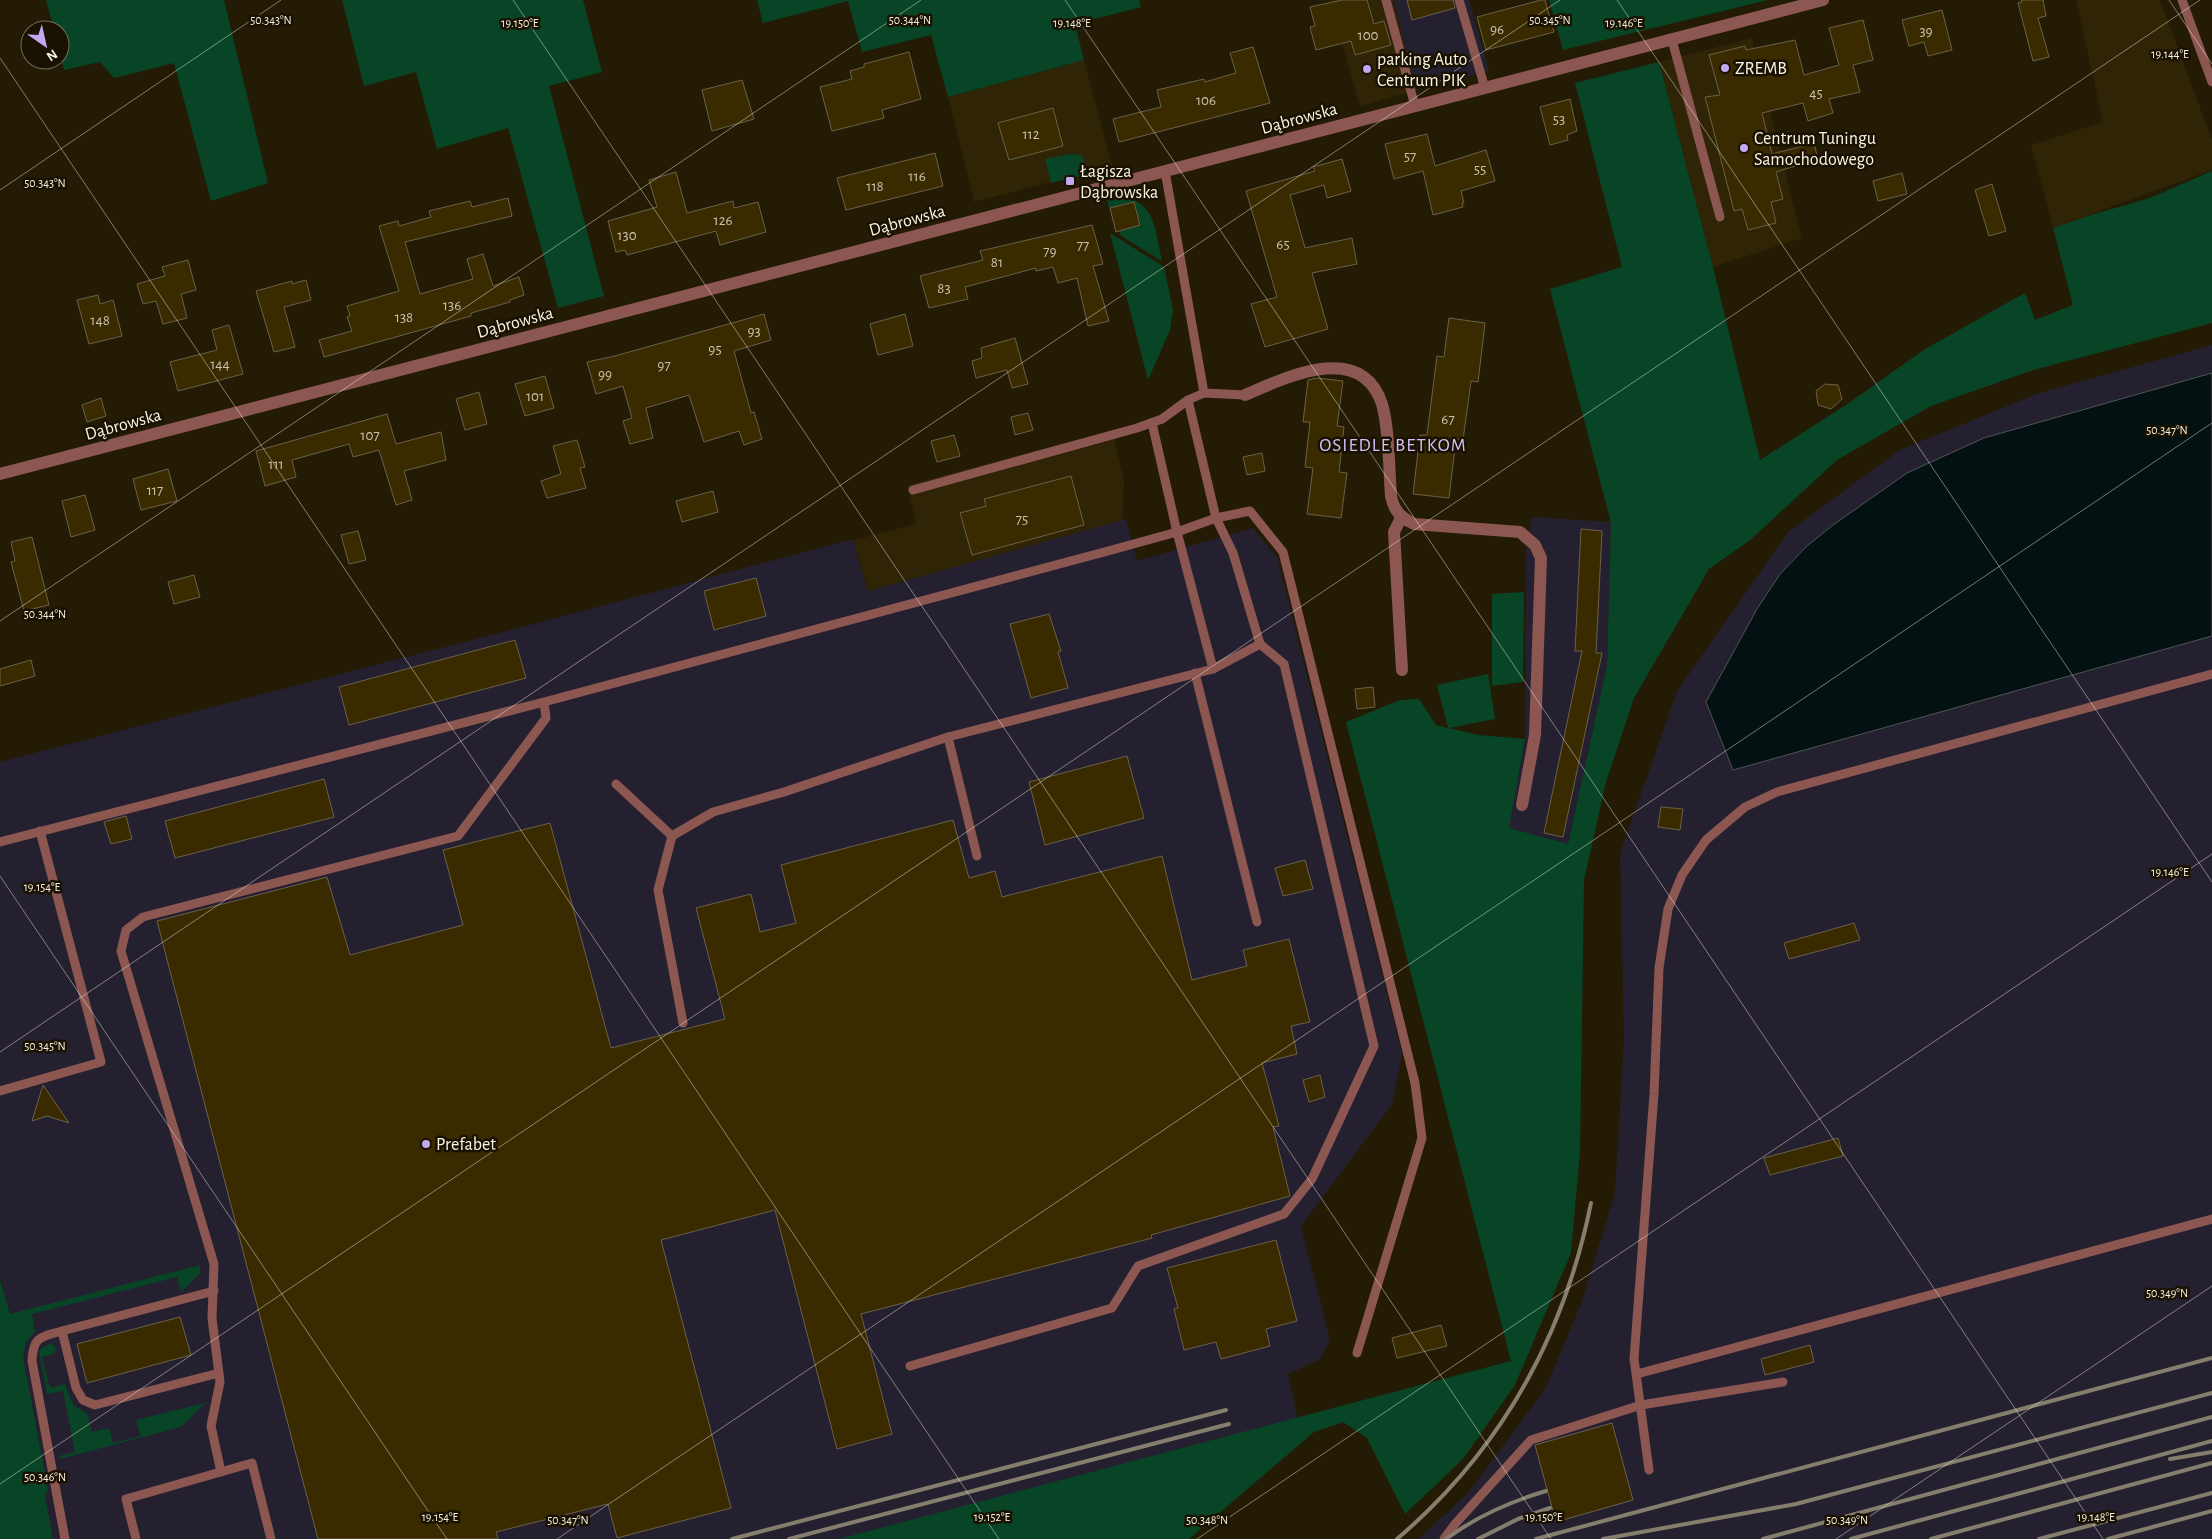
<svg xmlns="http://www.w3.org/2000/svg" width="2212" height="1539" font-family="'Alegreya Sans',sans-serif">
<rect width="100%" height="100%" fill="#241b05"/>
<g fill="#2f2405">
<path d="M1330,0h63l24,90 -57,16z"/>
<path d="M2076,0h84l52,140v30l-159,58 -22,-83 72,-23z"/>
<path d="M1752,38l50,200 -89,29 -54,-205z"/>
<path d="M1084,60l28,106 -138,36 -26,-105z"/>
<path d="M1112,430l12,51 -2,43 -254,67 -14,-51 62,-16 -9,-39z"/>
</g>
<g fill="#252030">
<path d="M1393,0h76l20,71 -72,19z"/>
<path d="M2212,345v1194h-794l50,-46 77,-104 36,-85 34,-111 9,-155 -4,-184 57,-163 112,-160 111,-81 139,-57z"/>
<path d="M1531,517l80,5 -4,144 -39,178 -59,-16 16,-89 1,-186z"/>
<path d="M1126,519l11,42 116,-33 24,29 125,496 -9,50 -92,123 29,114 -11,20 -31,14 10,46 -457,119h-788l-43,-225 -10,-34v-518l507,-131 346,-92 15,52z"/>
</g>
<g fill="#084526">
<path d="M46,0h178l44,183 -57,18 -37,-138 -60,15 -14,-16 -36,8 -4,-15v-25h-6z"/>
<path d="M342,0h241l19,72 -53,14 55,210 -46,12 -50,-180 -71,21 -21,-77 -52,14z"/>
<path d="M757,0h382l2,7 -66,17 9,36 -136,37 -17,-62 -69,17 -14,-51 -85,22z"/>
<path d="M1549,0h219l-205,50z"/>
<path d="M1659,62l54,205 47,193 86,-55 79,-56 100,-56 10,27 38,-15 -20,-77 38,-13 59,-17 62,-27v152l-179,47 -102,36 -94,54 -88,81 -40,28 -75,129 -28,84 -22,98 -4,272 -9,101 -56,132 -52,74 -58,55 -38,-76 -24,-16 -29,10 -125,107h-350l672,-178 -165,-639 54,-22 19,-1 17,26 12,3 -11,-43 51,-11 7,45 -46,9 29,7 47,4 -16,89 59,16 39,-178 4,-143 -61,-234 72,-22 -47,-184z"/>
<path d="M1070,154l12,1 7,19 -38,9 -6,-24z"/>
<path d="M1122,197c35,5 33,35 40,64l-41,-25 -2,-5 22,-6 -7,-23 -25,6 -2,-8z"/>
<path d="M1110,233l54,34 9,43 -3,20 -22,50z"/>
<path d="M1524,592l-1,90 -31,4v-92z"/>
<path d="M200,1265v8l-19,19 -4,-15 -145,37 3,17 -9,12 -3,14 25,133 -3,6 8,43h-53v-259l10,34z"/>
<path d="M50,1344l4,1 2,5 -3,4 -11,3 8,31 15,-4 8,21 14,8 5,19 17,-4 4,15 28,-7 -5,-16 69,-17 -24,24 -121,32 -1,-3 16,-4 -12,-61 -16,3 -8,-42 2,-4z"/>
</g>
<path fill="#041112" stroke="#4e5552" d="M2212,373v263l-479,134 -27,-68 51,-93 23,-35 27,-28 26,-21 74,-52 77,-35z"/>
<g fill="#392a00" stroke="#6b6149">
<path d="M1342,0h25l7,24 10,-3 7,24 -36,10 -4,-14 -35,9 -6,-23 5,-1 -5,-19z"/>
<path d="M1407,0h46l2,8 -43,12z"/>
<path d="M1541,0h4l9,32 -68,18 -9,-33z"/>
<path d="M2021,0h22l3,16 -8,2 11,39 -16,4 -15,-58 4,-1z"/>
<path d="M1942,10l10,40 -24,6 -4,-14 -15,4 -7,-26z"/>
<path d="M1863,20l10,40 -20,5 7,27 -31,7 4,14 -25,8 -5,-18 -41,10 10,41 42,-11 4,16 -42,13 7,27 -12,3 5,21 -28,7 -6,-21 -8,2 -29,-114 15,-2 -11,-40 36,-9 1,4 49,-10 9,35 35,-10 -10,-37z"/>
<path d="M1253,47l17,56 -151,39 -6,-23 48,-12 -4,-17 47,-11 1,3 31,-9 -6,-20z"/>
<path d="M909,52l12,47 -39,11 2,8 -52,13 -12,-44 32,-8 -2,-8 14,-4v-3z"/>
<path d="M742,80l12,39 -42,12 -10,-41z"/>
<path d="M1570,99l7,32 -10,4 1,5 -18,5 -10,-38z"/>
<path d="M1053,108l10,38 -54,14 -11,-37z"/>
<path d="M1427,134l8,32 51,-16 9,31 -34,10 3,12h-2l1,4 -30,8 -10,-44 -29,8 -9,-35z"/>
<path d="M935,153l8,33 -97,24 -9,-32z"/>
<path d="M1342,159l9,32 -24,7 -3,-13 -34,10 15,53 47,-10 5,26 -45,9 16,56 -63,18 -14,-43 26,-7 -31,-106 69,-20 -2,-4z"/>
<path d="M676,172l11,41 46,-12 1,7 24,-6 8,30 -46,13 -4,-14 -89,24 -2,-5 -9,2 -8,-31 49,-14 -8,-27z"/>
<path d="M1902,173l5,21 -29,7 -5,-20z"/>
<path d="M1992,184l14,47 -17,5 -14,-46z"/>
<path d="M508,198l4,18 -107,26 15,52 53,-15 -6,-20 16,-5 10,32 26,-9 5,18 -14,5v2l-39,11v3l-147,41 -5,-17 33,-9 -5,-14 3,-1 -3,-10 52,-15 -20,-65 19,-5 1,5 32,-9 -2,-6 41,-10 2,6z"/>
<path d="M1134,202l6,23 -24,7 -6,-24z"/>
<path d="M1092,225l11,39 -10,2 16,55 -21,5 -11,-48 -19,5 -5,-16 -17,4v-3l-71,19 3,12 -39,9 -9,-32 63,-16 -3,-9z"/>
<path d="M188,260l8,30 -15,4 6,24 -24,6 -7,-23 -13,3 -6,-20 28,-8 -3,-9z"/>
<path d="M306,280l5,20 -27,7 11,40 -21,5 -18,-61 36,-10v3z"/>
<path d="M98,295l2,9 13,-4 9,36 -33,8 -12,-44z"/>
<path d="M764,314l7,26 -37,11 17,62 3,-1 8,27 -18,6 -5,-14 -35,11 -15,-47 -43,13 7,30 -23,6 -7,-23 9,-3 -9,-32 -27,8 -9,-32 28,-6z"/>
<path d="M905,314l8,32 -35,9 -8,-31z"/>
<path d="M1449,318l36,5 -7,59 -7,-1 -8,59 -7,-1 -7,59 -36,-4 7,-59h7l10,-79 7,1z"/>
<path d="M229,325l14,49 -65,17 -8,-29 47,-12 -5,-20z"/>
<path d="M1015,338l13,46 -16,4 -5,-18 -31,8 -4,-17 10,-3 -1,-10z"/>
<path d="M545,376l9,32 -29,8 -10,-32z"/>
<path d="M1317,378l26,3 -6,45 7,1 -5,45 8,1 -6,45 -34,-4 6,-46 -8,-1 5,-45h-7l5,-42z"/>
<path d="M1825,384l13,1 4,14 -11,10 -13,-4 -2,-14z"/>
<path d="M479,392l8,32 -22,6 -9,-31z"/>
<path d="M101,398l5,18 -19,6 -5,-17z"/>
<path d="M1028,413l5,17 -18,5 -4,-18z"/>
<path d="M387,414l9,30 45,-12 5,28 -42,11 8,29 -16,5 -17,-55 -26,7 -4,-13 -57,16 4,17 -31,9 -9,-35z"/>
<path d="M954,435l6,21 -23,6 -6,-21z"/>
<path d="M577,440l8,27 -5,1 6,20 -39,10 -6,-17 20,-7 -8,-28z"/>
<path d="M1262,453l3,18 -18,4 -4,-18z"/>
<path d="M168,469l9,32 -36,9 -8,-31z"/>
<path d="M1071,476l13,49 -112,30 -12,-42 26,-7 -2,-7z"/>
<path d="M713,491l5,21 -36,10 -6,-21z"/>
<path d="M85,495l10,35 -24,7 -9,-36z"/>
<path d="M1581,529l21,2 -6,122h6l-39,184 -19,-4 38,-182h-7z"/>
<path d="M358,531l8,29 -17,4 -8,-29z"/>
<path d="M32,537l17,68 -25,6 -13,-49 4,-1 -4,-19z"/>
<path d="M194,575l6,22 -26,7 -6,-22z"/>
<path d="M756,578l10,38 -52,14 -10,-39z"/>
<path d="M1049,614l12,37 -3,1 10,36 -37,10 -21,-74z"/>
<path d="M515,640l11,38 -177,47 -10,-38z"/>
<path d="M31,660l4,16 -35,10v-17z"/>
<path d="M1373,687l2,20 -18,2 -2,-20z"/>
<path d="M1127,756l17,62 -99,27 -16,-63z"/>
<path d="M324,779l10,38 -159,41 -10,-37z"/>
<path d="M1661,807l22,2 -3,21 -22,-3z"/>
<path d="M126,816l6,23 -21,5 -7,-22z"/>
<path d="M953,820l16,58 26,-7 7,26 160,-41 30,124 55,-14 -4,-16 46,-11 21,83 -19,4 6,28 -35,9 17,63 -6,1 17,69 -139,39 1,3 -291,76 31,120 -55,15 -62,-239 -114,30 70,268 -114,30 -9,-34 -112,28 2,7h-180l-161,-618 170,-44 23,78 113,-30 -20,-75 107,-27 61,225 114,-29 -29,-111 55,-14 9,38 36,-9 -15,-58z"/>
<path d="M1305,860l8,29 -30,7 -8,-28z"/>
<path d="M1854,923l6,17 -71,19 -5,-16z"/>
<path d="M1320,1075l5,22 -16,5 -6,-22z"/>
<path d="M43,1085l26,38 -22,-7 -15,5z"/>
<path d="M1838,1138l5,18 -73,19 -6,-17z"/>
<path d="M1276,1240l21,81 -31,8 4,17 -49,13 -5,-17 -32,8 -10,-41 4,-1 -11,-40z"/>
<path d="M180,1317l11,38 -104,28 -10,-39z"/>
<path d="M1441,1325l6,21 -50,12 -5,-20z"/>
<path d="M1810,1345l4,17 -49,13 -4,-16z"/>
<path d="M1612,1423l21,77 -77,22 -21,-77z"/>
</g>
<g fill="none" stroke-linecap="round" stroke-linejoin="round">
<g stroke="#8d5751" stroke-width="9">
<path d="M1386,0l29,106"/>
<path d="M1459,0l26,88"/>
<path d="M2182,0l30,82"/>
<path d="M1672,40l48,177"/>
<path d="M1165,171l39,222 41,2"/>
<path d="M1188,400l28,118 17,35 27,91"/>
<path d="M1152,423l25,109 36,137"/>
<path d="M913,490l224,-62 25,-9 26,-19 16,-7"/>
<path d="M1195,673l62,249"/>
<path d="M948,737l29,119"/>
<path d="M616,784l56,52 41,-24 71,-20 164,-55 265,-68 47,-25 24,20 90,382 -62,133 -28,35 -146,52 -26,42 -202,58"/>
<path d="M672,836l-14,54 25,133"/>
<path d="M0,842l544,-140"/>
<path d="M0,1091l101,-29 -61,-231"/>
<path d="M214,1291l-152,40 14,57 7,12 12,5 124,-32"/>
<path d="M62,1331c-22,6 -29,6 -30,30l33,178"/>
<path d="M1637,1374l575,-155"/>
<path d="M1649,1470l-15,-111 20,-265 5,-126 9,-59 14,-34 24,-35 39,-33 32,-15 435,-118"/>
<path d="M221,1472l-10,-46 9,-44 -8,-64 2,-54 -93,-313 5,-21 17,-13 315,-81 88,-118 -2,-16 564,-151 69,-19 39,-14 34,-7 33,41 132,531 7,55 -65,215"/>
<path d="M136,1539l-10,-40 126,-36 19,76"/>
<path d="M1444,1539l11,-15 76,-84 110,-35 142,-23"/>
</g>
<g stroke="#8d5751" stroke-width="12">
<path d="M1245,395c40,-17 116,-55 137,9 7,23 7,66 9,92 3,15 9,21 23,28l106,8 15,13 6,13 -6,177 -13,70"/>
<path d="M1401,518l-7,14 8,138"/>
</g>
<path stroke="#8d5751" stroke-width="12" d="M0,474l1823,-474"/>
<g stroke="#867e6c" stroke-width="4">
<path d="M2170,1459l42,-7"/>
<path d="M732,1539l494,-129"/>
<path d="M789,1539l440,-115"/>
<path d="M1397,1539c104,-89 167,-202 194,-336"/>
<path d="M1446,1539c31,-23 63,-37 100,-48"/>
<path d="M1478,1539l40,-20 32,-11"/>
<path d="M1536,1539l676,-181"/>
<path d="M1603,1539l193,-35 416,-111"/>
<path d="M1763,1539l449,-122"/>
<path d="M1851,1539l361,-98"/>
<path d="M1931,1539l281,-76"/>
<path d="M2039,1539l173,-46"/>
<path d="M2108,1539l104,-28"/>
</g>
</g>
<path fill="none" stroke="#faf4e6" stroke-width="1" stroke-opacity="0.45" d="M513,0l1038,1539M1065,0l1038,1539M1617,0l595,882M2169,0l43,64M0,58l999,1481M0,190l281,-190M0,621l921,-621M0,876l447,663M0,1052l1560,-1052M0,1484l2200,-1484M557,1539l1655,-1116M1197,1539l1015,-685M1836,1539l376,-253"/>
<g fill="#c2a8f2" stroke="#1a1200" stroke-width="2">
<circle cx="1725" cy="68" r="5"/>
<circle cx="1367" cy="69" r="5"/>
<circle cx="1744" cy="148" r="5"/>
<rect x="1065" y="176" width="10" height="10" rx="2.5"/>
<circle cx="426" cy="1144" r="5"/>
</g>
<g text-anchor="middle" stroke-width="5" stroke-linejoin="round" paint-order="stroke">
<g font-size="15" fill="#cac2ac">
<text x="1497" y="34">96</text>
<text x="1926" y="36">39</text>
<text x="1368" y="40">100</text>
<text x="1816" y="98">45</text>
<text x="1206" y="105">106</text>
<text x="1559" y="124">53</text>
<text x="1031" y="139">112</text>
<text x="1410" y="161">57</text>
<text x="1480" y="174">55</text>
<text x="917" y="181">116</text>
<text x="875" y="191">118</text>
<text x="723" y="225">126</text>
<text x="627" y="240">130</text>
<text x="1283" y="249">65</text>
<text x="1083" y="250">77</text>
<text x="1050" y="256">79</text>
<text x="997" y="267">81</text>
<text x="944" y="293">83</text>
<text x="452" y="310">136</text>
<text x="404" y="322">138</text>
<text x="100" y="325">148</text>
<text x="754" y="336">93</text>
<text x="715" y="354">95</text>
<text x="220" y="369">144</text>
<text x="664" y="370">97</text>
<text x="605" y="379">99</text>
<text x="535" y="401">101</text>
<text x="1448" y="424">67</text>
<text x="370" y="440">107</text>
<text x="276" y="469">111</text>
<text x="155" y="495">117</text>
<text x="1022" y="524">75</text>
</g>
<g font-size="18" fill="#faf4e6" stroke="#1a1200" text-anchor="start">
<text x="1377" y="65">parking Auto<tspan x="1377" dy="21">Centrum PIK</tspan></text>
<text x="1735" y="74">ZREMB</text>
<text x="1754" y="144">Centrum Tuningu<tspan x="1754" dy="21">Samochodowego</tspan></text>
<text x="1080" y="177">Łagisza<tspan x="1080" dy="21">Dąbrowska</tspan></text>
<text x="436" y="1150">Prefabet</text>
</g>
<g font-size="18" fill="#faf4e6" stroke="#1a1200">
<text transform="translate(1299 118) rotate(-15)" y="6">Dąbrowska</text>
<text transform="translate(907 220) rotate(-15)" y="6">Dąbrowska</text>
<text transform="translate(515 322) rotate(-15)" y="6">Dąbrowska</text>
<text transform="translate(123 424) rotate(-15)" y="6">Dąbrowska</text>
</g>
<g font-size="19" letter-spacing="1" fill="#d2bff8" stroke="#1a1200">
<text x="1393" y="451">OSIEDLE BETKOM</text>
</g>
</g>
<g font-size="12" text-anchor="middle" fill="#faf4e6" stroke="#1a1200" stroke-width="5" stroke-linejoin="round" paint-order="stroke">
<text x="271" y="24">50.343°N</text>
<text x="910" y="24">50.344°N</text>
<text x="1550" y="24">50.345°N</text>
<text x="520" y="27">19.150°E</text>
<text x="1072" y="27">19.148°E</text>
<text x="1624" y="27">19.146°E</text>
<text x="2170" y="58">19.144°E</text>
<text x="45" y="187">50.343°N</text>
<text x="2167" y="434">50.347°N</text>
<text x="45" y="618">50.344°N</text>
<text x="2170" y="876">19.146°E</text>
<text x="42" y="891">19.154°E</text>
<text x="45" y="1050">50.345°N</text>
<text x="2167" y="1297">50.349°N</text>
<text x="45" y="1481">50.346°N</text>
<text x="440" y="1521">19.154°E</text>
<text x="992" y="1521">19.152°E</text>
<text x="1544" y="1521">19.150°E</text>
<text x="2096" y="1521">19.148°E</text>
<text x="568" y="1524">50.347°N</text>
<text x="1207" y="1524">50.348°N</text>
<text x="1847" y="1524">50.349°N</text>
</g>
<g transform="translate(45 45) rotate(146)"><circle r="24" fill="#1a1200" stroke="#746c5c"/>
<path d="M0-4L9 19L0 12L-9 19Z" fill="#c2a8f2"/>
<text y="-8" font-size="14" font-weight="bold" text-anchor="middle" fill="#faf4e6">N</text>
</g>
</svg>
